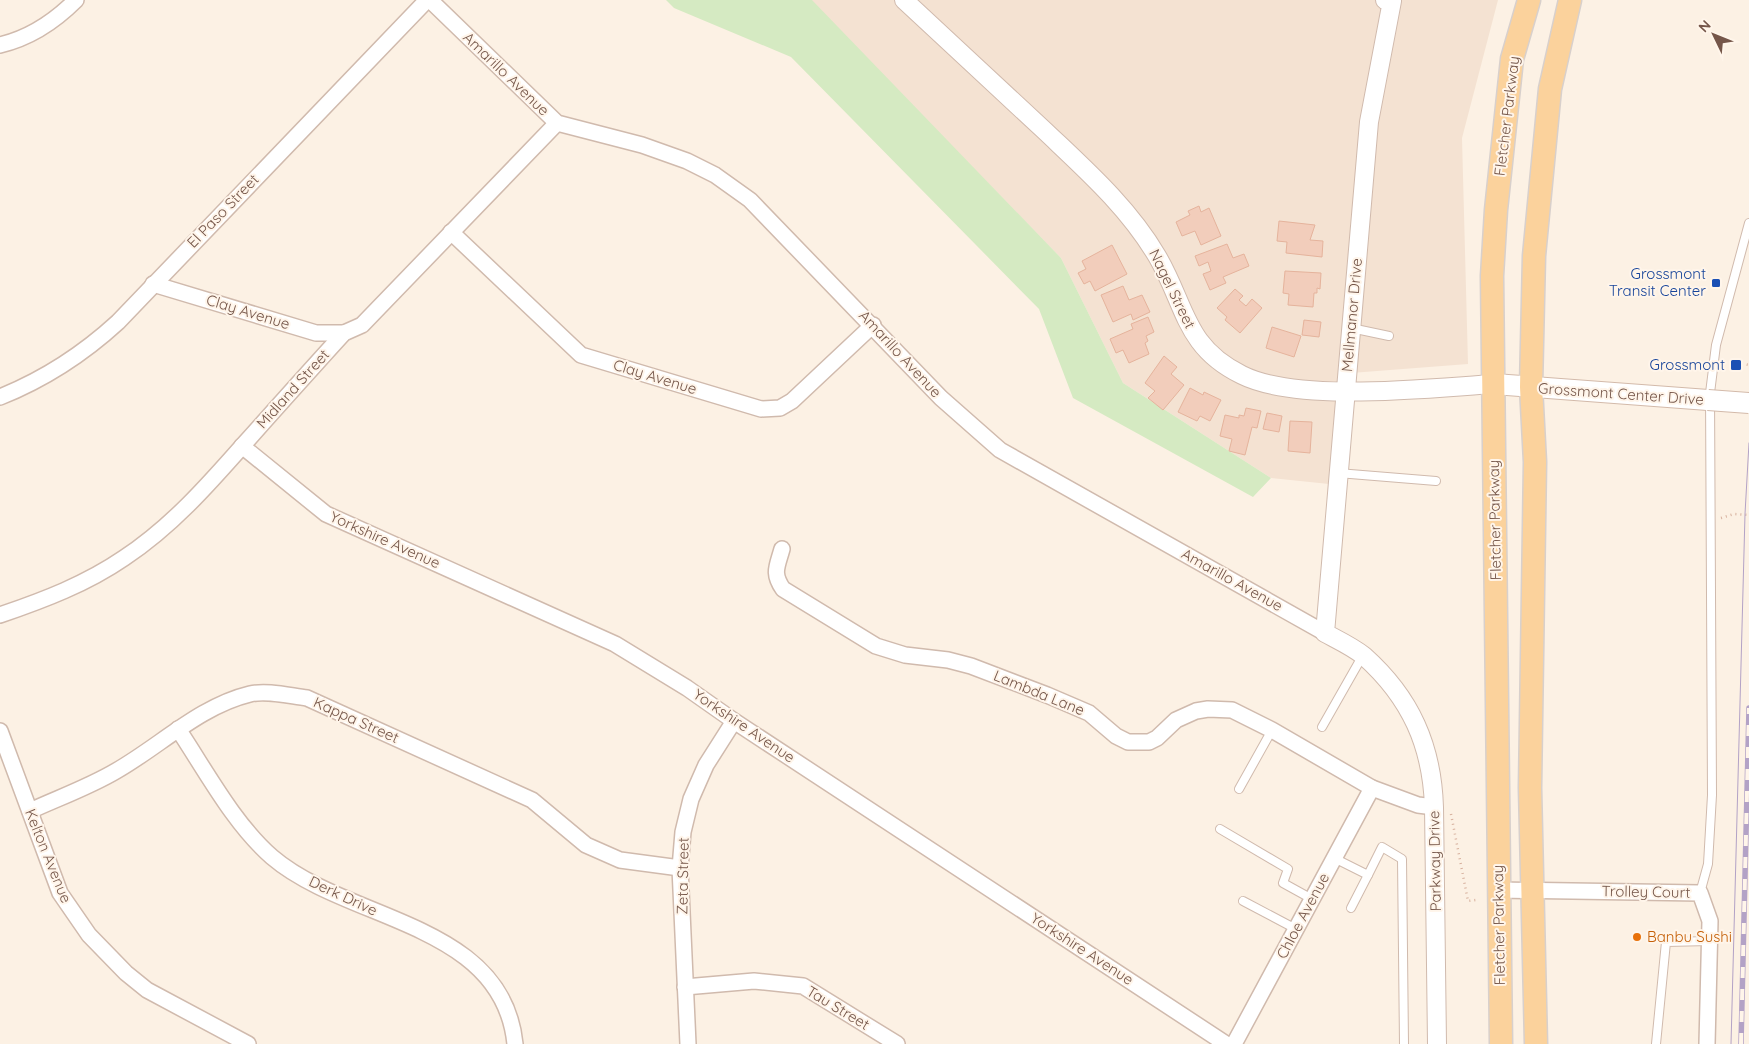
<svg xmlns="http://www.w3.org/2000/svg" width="1749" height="1044" font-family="Quicksand,sans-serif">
<rect width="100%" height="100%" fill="#fcf1e4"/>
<path fill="#f4e2d2" d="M810,0h688l-36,138 6,226 -130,10 -9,110 -58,-6 -148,-95 -62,-125z"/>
<path fill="#d5eac2" d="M666,0h146l249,258 62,125 148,95 -18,19 -180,-99 -34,-89 -248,-252 -117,-49z"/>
<g fill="#f2cdbb" stroke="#e5b39c">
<path d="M1199,206l2,6 8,-4 12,28 -20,9 -6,-14 -13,5 -6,-14 14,-7 -2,-4z"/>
<path d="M1279,221l36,4 -5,15 13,1 -1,16 -36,-4 1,-11 -10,-1z"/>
<path d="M1227,244l6,14 11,-4 5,12 -26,11 3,6 -16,7 -7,-16 8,-3 -3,-9 -9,4 -4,-10z"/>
<path d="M1112,245l15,29 -32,17 -5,-10 -6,3 -6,-11 8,-4 -4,-8z"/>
<path d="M1285,271l36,2 -1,16 -3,-1v5h-3l-1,14 -25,-2 1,-11 -6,-1z"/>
<path d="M1123,286l6,14 13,-5 8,17 -17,8 -2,-6 -18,8 -12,-27z"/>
<path d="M1235,289l8,7 -4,4 7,6 6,-7 10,9 -22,25 -15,-13 2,-3 -10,-9z"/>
<path d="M1148,317l6,15 -8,4 2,5 -3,2 4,11 -20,9 -6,-13 -7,3 -6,-14 23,-10 -2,-5z"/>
<path d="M1304,320l17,2 -2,15 -17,-2z"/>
<path d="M1272,327l29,9 -7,21 -28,-9z"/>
<path d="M1164,356l13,11 -6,7 13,11 -21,25 -15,-12 7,-7 -10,-8z"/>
<path d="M1190,388l13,7 1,-3 17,8 -11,21 -10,-5 -3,5 -19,-9z"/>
<path d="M1246,408l15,3 -4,17 -5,-1 -7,28 -16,-4 3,-12 -12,-3 5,-21 14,3v-3l5,1z"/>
<path d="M1267,413l15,3 -3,16 -16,-3z"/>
<path d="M1290,421l22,1 -2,31 -22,-2z"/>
</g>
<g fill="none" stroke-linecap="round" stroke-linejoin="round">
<g stroke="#d0baad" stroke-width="10">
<g id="service">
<path d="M1351,328l38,8"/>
<path d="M1338,473l98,8"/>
<path d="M1322,727l41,-72"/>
<path d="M1239,789l33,-59"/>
<path d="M1220,829l68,40 -5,14 29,16"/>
<path d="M1334,858l34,17 14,-28 20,12 2,185"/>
<path d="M1700,893l8,-29 4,-69 -2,-402 6,-48 33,-122"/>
<path d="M1243,901l53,28"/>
<path d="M1351,908l17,-33"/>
<path d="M1656,1044l10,-102 44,-1"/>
</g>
</g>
<g stroke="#d0baad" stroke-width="18">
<g id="minor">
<path d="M430,0l127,123 85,22 45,16 28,14 35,25 191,198 59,52 325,183"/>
<path d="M0,45c30,-7 54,-23 76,-45"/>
<path d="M451,232l130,123 180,54 19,-1 12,-7 81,-76"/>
<path d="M153,284l163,49h28"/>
<path d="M0,397c45,-18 82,-42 118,-75l309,-322"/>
<path d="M242,446l84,68 289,130 72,44 47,33 492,323"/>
<path d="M782,549c-5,18 -10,24 1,40l93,57 29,9 43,5 23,6 76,29 42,18 27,23 12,6h21l8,-4 19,-18 20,-9 12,-2 24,1 40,20 100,58 46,17 16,2"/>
<path d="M0,615c44,-15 86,-31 124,-57 47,-31 84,-73 121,-115 33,-37 66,-74 99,-110l18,-8 195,-202"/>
<path d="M178,729c28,42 56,95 94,128 76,65 231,65 243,187"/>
<path d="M0,731l60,162 29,42 37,38 21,17 101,54"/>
<path d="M30,811c28,-13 59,-24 86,-40 44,-25 84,-65 134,-77 17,-4 40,2 57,4l225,102 54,45 34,15 60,8"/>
<path d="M1499,890l201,3 10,28 -3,123"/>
<path d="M685,987l69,-6 49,5 94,58"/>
<path d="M688,1044l-8,-176 3,-36 8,-33 15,-34 28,-44"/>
<path d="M1234,1044l138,-256"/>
</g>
</g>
<g stroke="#d0baad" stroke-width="20">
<g id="tertiary">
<path d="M904,0c47,44 94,87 141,131 41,39 83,76 112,125 29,49 27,91 85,119 56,28 187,13 252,9"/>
<path d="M1385,0l7,1 -23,121 -44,511c13,7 28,14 39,23 47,42 68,90 70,151l3,237"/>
</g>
</g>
<g stroke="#d3baaa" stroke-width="22">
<path id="secondary" d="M1494,384l214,16"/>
</g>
<g stroke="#d8d0cc" stroke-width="25">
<g id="primary">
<path d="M1501,1044l-9,-768 4,-66 16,-151 17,-59"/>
<path d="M1536,1044l-6,-256 5,-326 -4,-75 3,-131 16,-167 20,-89"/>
</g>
</g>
<g stroke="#d7b19e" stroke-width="2.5" stroke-dasharray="1 4" stroke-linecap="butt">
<path d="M1737,362l12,3"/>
<path d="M1721,518l13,-4 15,1"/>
<path d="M1451,814l17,87 8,-1"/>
</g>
<use href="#service" stroke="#fff" stroke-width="8"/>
<use href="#minor" stroke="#fff" stroke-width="15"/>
<use href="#tertiary" stroke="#fff" stroke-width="18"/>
<use href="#secondary" stroke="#fff" stroke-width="20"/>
<use href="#primary" stroke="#fbd29c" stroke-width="22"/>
<path stroke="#b3a2c6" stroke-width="1" d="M1731,1044l14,-530 4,-71"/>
<g stroke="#b3a2c6" stroke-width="5.5">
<path id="rail" d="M1741,1044l8,-336"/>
</g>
<use href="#rail" stroke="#fff5ea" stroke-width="4" stroke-dasharray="11" stroke-linecap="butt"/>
<g stroke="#d3baaa" stroke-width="22" stroke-linecap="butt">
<path id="secondary-bridge" d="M1708,400l41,3"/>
</g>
<use href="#secondary-bridge" stroke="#fff" stroke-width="20"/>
</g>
<g fill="#1a4fb4" stroke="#fff5ea" stroke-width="2">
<rect x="1711" y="278" width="10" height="10" rx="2.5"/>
<rect x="1730" y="359" width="12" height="12" rx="2.5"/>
</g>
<circle fill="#e8710a" stroke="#fff5ea" stroke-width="2" cx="1637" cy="937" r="5"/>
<g text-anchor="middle" stroke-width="4" stroke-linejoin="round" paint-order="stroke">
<g font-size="15" fill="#755649" stroke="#fff5ea">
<text transform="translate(506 74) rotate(44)" y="5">Amarillo Avenue</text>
<text transform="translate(1507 116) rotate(-83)" y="5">Fletcher Parkway</text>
<text transform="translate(223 211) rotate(-46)" y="5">El Paso Street</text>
<text transform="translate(1172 289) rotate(64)" y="5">Nagel Street</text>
<text transform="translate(248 312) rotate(17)" y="5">Clay Avenue</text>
<text transform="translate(1352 315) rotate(-85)" y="5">Mellmanor Drive</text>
<text transform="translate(900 354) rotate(47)" y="5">Amarillo Avenue</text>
<text transform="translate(655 377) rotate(17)" y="5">Clay Avenue</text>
<text transform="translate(293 389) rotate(-48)" y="5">Midland Street</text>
<text transform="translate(1621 394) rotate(4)" y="5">Grossmont Center Drive</text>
<text transform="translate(1495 520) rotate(-91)" y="5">Fletcher Parkway</text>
<text transform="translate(385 540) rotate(24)" y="5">Yorkshire Avenue</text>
<text transform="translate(1232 580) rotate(29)" y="5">Amarillo Avenue</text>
<text transform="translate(1039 693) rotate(22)" y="5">Lambda Lane</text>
<text transform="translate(356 720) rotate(24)" y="5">Kappa Street</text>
<text transform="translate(744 726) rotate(34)" y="5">Yorkshire Avenue</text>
<text transform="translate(48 856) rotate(68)" y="5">Kelton Avenue</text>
<text transform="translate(1435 861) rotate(-91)" y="5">Parkway Drive</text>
<text transform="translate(683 876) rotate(-89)" y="5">Zeta Street</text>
<text transform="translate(1646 892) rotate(1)" y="5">Trolley Court</text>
<text transform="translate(343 896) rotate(25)" y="5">Derk Drive</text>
<text transform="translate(1303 916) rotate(-62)" y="5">Chloe Avenue</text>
<text transform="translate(1499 925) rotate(-91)" y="5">Fletcher Parkway</text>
<text transform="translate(1082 949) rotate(33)" y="5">Yorkshire Avenue</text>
<text transform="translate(838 1008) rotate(31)" y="5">Tau Street</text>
</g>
<g font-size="15" fill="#164399" stroke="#fff5ea" text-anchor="end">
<text x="1706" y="279">Grossmont<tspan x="1706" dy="17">Transit Center</tspan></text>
<text x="1725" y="370">Grossmont</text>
</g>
<g font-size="15" fill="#c56008" stroke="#fff5ea" text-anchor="start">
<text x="1647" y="942">Banbu Sushi</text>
</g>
</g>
<g transform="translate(1714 35) rotate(313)" stroke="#fff5ea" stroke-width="4" paint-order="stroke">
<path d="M0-4L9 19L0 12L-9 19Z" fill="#755649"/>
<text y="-8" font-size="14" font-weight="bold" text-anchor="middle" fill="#755649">N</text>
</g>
</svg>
